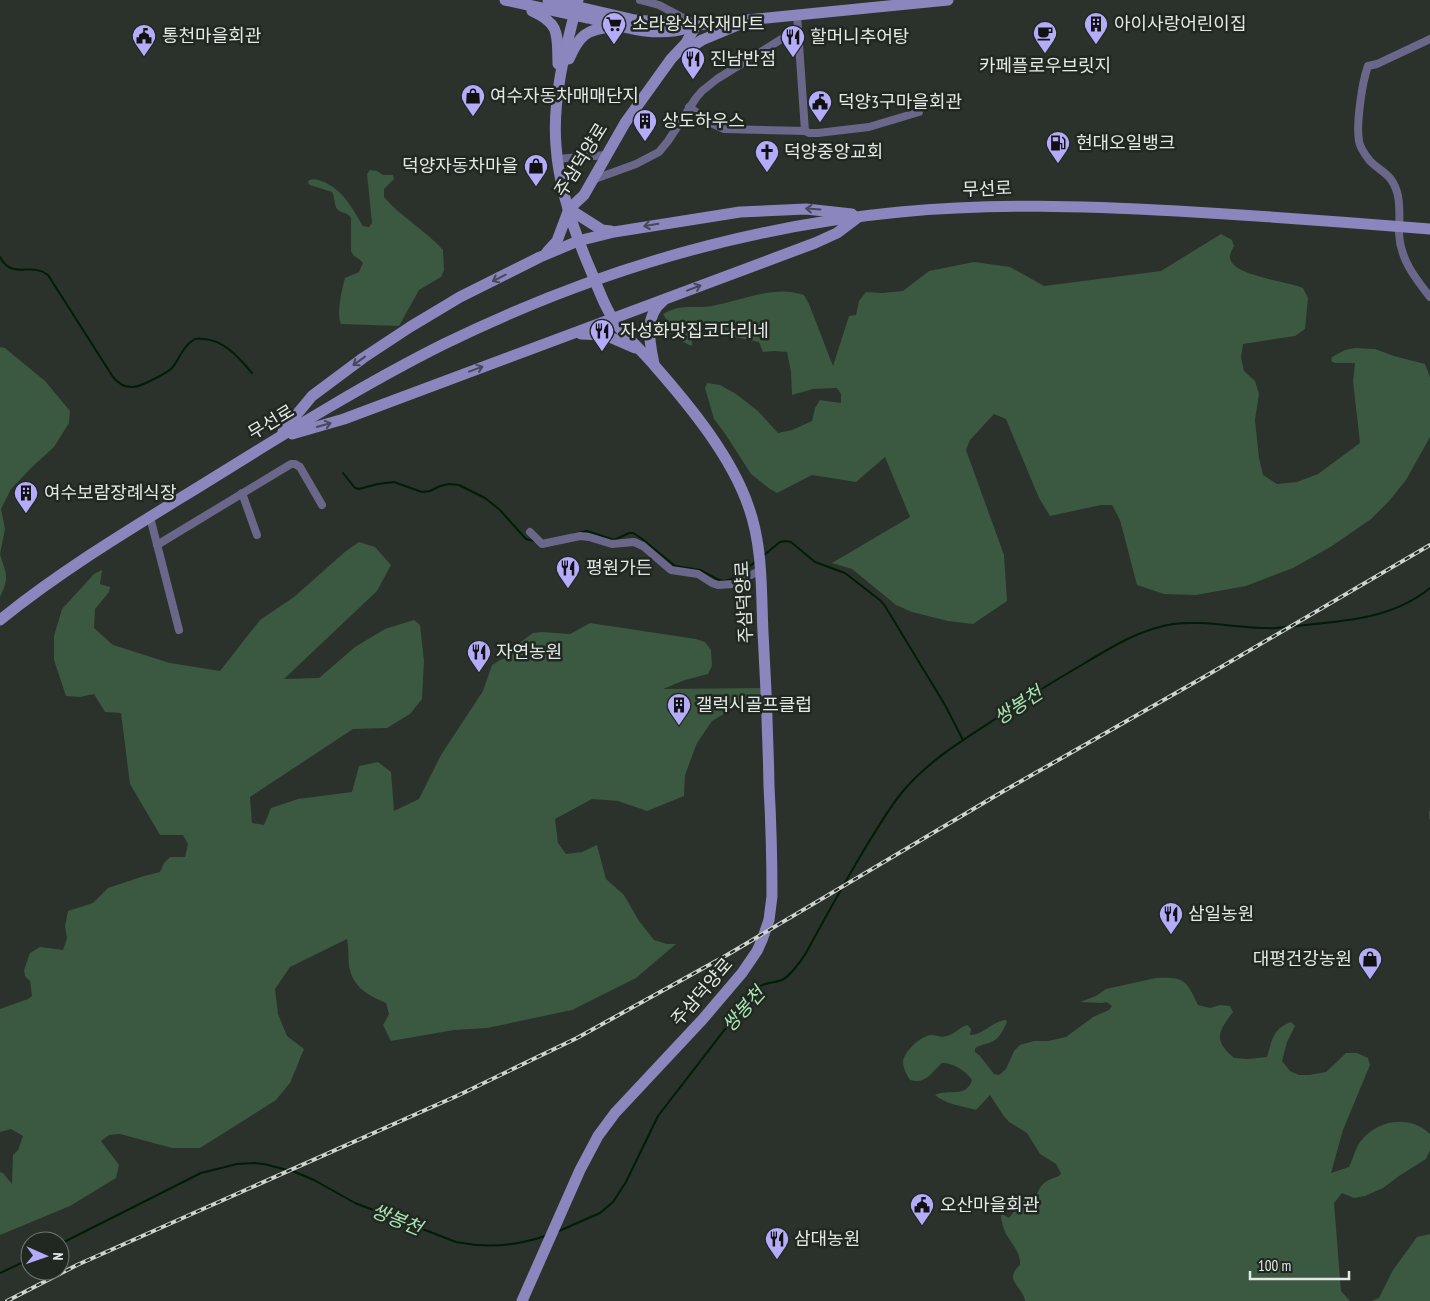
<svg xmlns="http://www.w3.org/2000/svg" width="1430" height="1301" font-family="'PT Sans Narrow','Noto Sans KR',sans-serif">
<rect width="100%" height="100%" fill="#2a322b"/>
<g fill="#3b5840">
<path d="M370,170l7,1 6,4h10l1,4 -10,10v8c17,20 41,33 59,53l1,20 -3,7 -22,13 -20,36 -58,-2c-5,-10 1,-35 4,-46l14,-6 4,-9 -4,-4 -5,-3 -3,-5v-33c-4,-7 -10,-4 -14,-9 -3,-4 -2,-12 -5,-17l-22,-7 -2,-2 1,-3c6,-2 10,0 15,2 20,9 28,26 39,44l6,1 3,-4 -5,-49z"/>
<path d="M1221,234l11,6 2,6c-2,4 -6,10 -3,15 7,15 55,20 72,27l5,10 -3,31 -10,7 -52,8 -2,13 3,14 11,10 4,13 -4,26 4,38 4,17 14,9 20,-2 21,-8 42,-31 -7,-62 2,-18h-20l-4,-2 1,-4 13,-7 10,-2 20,1 19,7 31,8 5,13v60l-24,43 -17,21 -18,18 -39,27 -39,22 -47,18 -50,9 -32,-1 -27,-9 -17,-65 -8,-15h-11l-51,11 -11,-18 -33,-79 -12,-5 -24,26 -4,10 38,105 3,46 -34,23 -25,-3 -36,-9 -16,-7 -44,-36 -20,-6 78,-46 -25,-60 -29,25 -44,-7 -35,18 -7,-4 -19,-15 -25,-39 -12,-16 -9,-31 2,-5 13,2 16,9 22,17 20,22 14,-3 20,-9 3,-13 5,-8 21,3v-9l-4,-6 -24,1 -21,6 -1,-23 -4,-20 -12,-1 -12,1 -4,-10 -62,-13 -8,6 3,6v5c-15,-5 -22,-20 -29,-32 19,-11 30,-5 49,-8 21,-4 56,-17 77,-14 5,0 10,2 15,3l5,9 24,62 16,-50 7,-1 3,-14 7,-9 16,1 21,-2 26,-20 45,-9 36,5 34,19 117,-15z"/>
<path d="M0,347l5,1 40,33 25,30 -1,12 -15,24 -22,20 -21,22 -10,20 4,20 -5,25z"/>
<path d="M359,542l16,5 16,18 -14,26 -93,88 35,-1 36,-31 30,-18 29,-9 6,5 4,36 -2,38 -12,15 -23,14 -34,1 -103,68 2,26 12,2 7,-17 27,-9 54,-7 7,-26 19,-4 13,10 3,39 25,-12 22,-44 42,-64 9,-26 8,-5 11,-3 7,-13 15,-11 9,-1 28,2 20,-11 106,16 9,3 6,8 1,16 -4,8 -23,6 -22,9 103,-1 1,15 -16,1 -19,5 -20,12 -15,22 -12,32 -1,21 -37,15 -29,-10 -26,-2 -37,20 3,24 8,11 16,-2 15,-7 9,34 18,16 15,26 15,19 13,4h9l-40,34 -64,32 -85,18 -33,2 -63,11 -8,-16 6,-11 -3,-11c-18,-8 -33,-15 -37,-37 -1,-9 0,-18 -2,-27l-57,28 -15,22 3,25 9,22 17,13 -14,34 -14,17 -76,48h-28l-52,-14 -11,1 -8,6 18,24 -3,13 -46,28 -70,29v-63l3,1 9,11 1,-29 5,-5 5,-14 -12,-7 -11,3v-123l28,-10 4,-3 -2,-15 -5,-5 -1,-6 6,-17 10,-6 23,3 4,-12 -2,-12 3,-15 25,-8 15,-15 36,-12 16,-4 4,-9 6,-6h15l3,-13 -5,-9h-23l-30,-51 -9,-71 -16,-1 -11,-18 -14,3 -14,-1 -12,-36v-24l8,-27 32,-35 8,-4 -2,14 10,3 -1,5 -14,17 -1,19 19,17 57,18 50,8 40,-51 34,-23 52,-46z"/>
<path d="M0,554c6,20 10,23 0,43z"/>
<path d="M1156,978c29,-1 30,2 42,27l12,3 10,-3 10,1 3,6c-15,20 -20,28 1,46l14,1 19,-2c5,-17 6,-29 24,-35l4,4 -8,16 -5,19 8,10 9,4h10l17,-3 20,-19h11l11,5 2,7 -27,65 -12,43 18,-6c4,-8 6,-18 11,-25 16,-22 50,-28 70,-8v16l-4,9 -27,17 -16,12 -18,8 -11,2 -12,-5 -8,10 7,88 9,10h-325c-3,-16 -22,-20 -5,-36 1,-12 -8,-21 -14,-31 -2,-4 -4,-11 -5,-16v-3h3l5,3 13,-17 14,-4c5,-14 9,-16 23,-21l2,-3 -5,-9 -16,-10 -13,-21 -18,-11 -6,-7 -13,-20 -14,15c-14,-4 -31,-6 -41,-15 13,-7 31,4 37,-15 -6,-9 -18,-17 -30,-17 -10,9 -17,22 -32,17 -3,-5 -7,-12 -7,-18 1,-11 18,-26 28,-27 5,0 10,3 16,1 8,-2 13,-9 20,-11l4,4 -1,6c14,0 22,-14 36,-15l1,2c-3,6 -7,15 -12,18 -6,4 -13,4 -20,8v4l5,4 14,18 5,1 7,-6 8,-18 6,-6 14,-4h14l18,-4 27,-20 16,-7 3,-4 -5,-4 -5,1 -22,-1 16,-6 10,-7z"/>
<path d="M1430,1234v67h-58l7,-3 14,-28 24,-33z"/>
</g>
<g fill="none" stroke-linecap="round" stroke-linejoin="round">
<g stroke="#001d05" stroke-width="2">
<path d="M0,257c13,24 30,4 48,18l65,102c13,16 26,10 41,2 6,-3 12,-6 17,-10 8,-8 11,-22 21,-28 3,-3 7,-3 11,-2 22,1 36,19 49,34"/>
<path d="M343,473l12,15 4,1 19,-5 16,-2 28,10 8,-1 10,-5 9,-2 10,1 26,13 15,12 26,29 8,2"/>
<path d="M573,534l14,-3 27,9 15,-7h4l8,5 34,28 25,4 19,10 5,1 12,-3 20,-17"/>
<path d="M764,555l16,-13 6,-1 5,1 24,20 30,11 36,28 4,5 60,99 18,35"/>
<path d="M559,1231l41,-18 13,-11 13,-20 32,-66 98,-127c9,-8 16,-5 26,-9 8,-4 19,-19 24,-27 20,-37 40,-73 61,-108 12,-19 23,-39 37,-55 30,-35 71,-57 108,-82 24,-16 49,-31 73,-45 28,-17 56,-34 88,-39 31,-4 63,4 94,4 12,1 26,-2 38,-3 44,-4 90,-8 125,-37"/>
<path d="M60,1244l141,-71 36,-9 17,-1 10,1 31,8 19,8 41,23 101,39c30,6 60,4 89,-6"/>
<path d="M0,1273l30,-14"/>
</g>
<path stroke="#464d47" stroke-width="8" stroke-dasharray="8 4" stroke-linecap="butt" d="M1429,815h1"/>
<g stroke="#6a678a" stroke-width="8">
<path d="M640,0l19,5 32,17"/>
<path d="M797,15l8,116"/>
<path d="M1430,39l-53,25 -9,2c-6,16 -12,59 -9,75 1,7 7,15 11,20 12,12 21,12 27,31 4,13 2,28 2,41 1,26 16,45 31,64"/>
<path d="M689,107l22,16 13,6 81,2 4,2h9l51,-6 50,-15"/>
<path d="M557,159l49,-4"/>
<path d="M592,180l44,-16 23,-12 9,-11 28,-43 6,-7 15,-12 71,-44 10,-4"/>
<path d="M242,493l15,42"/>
<path d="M150,517l29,113"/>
<path d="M530,532l12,12 38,-8 9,1 23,7 22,-2 9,4 28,24 27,4 14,9 6,2 15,-1 26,-13"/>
<path d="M157,545l134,-81h4l5,3 22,38"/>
</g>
<g stroke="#8b86bd" stroke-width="11">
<path d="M505,0c28,6 55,12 83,18 32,8 69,21 101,9"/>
<path d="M548,0l87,20 61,5 252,-25"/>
<path d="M532,11c29,13 25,24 26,53"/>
<path d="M683,52l19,-12 36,-15"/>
<path d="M569,59c10,-23 17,-30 43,-32"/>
<path d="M569,209l33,21 9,1"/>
<path d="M547,252l10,-11 12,-32 15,-14 41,-72 46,-64 15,-16 10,-18"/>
<path d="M581,334l24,1 30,13"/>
<path d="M654,364c-4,-21 -11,-47 9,-63"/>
<path d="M283,431l29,-35 51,-38 47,-31 50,-30 80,-40 38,-16 36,-9 126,-20 66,-3 46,5"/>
<path d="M292,434l52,-15 471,-176 22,-10 20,-15"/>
<path d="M0,620c68,-55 144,-99 218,-145 74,-46 148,-92 226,-131 143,-70 297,-117 456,-132 92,-9 184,-6 277,-1 84,5 169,11 253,18"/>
<path d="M522,1301l58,-131 18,-34 17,-23 87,-93 40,-47 15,-22 5,-11 7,-20 3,-24c0,-37 -1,-74 -3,-110 -1,-52 -3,-103 -6,-154 -2,-41 0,-84 -14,-124 -17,-51 -59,-102 -95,-143 -10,-12 -22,-23 -33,-35 -14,-16 -22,-40 -30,-59 -17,-39 -32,-82 -35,-125 -4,-49 10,-99 22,-146"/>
</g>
<g stroke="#cfd4d0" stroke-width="4">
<path id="rail" d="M7,1301l70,-36 382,-170 118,-57 150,-83 275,-163 202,-115 226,-132"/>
</g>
<use href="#rail" stroke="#212822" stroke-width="2" stroke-dasharray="5.5" stroke-linecap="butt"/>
</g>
<defs><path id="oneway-shaft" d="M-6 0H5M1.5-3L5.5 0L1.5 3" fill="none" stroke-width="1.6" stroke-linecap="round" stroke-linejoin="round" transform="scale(1.25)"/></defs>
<g stroke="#464958">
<use href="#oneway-shaft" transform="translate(813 209) rotate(-176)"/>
<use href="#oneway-shaft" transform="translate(651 225) rotate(171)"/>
<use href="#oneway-shaft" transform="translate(499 278) rotate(153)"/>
<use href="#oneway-shaft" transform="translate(694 288) rotate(-21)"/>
<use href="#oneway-shaft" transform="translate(359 361) rotate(144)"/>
<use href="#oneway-shaft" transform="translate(476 369) rotate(-20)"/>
<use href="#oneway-shaft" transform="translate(324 425) rotate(-16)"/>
</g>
<defs>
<g id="supermarket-pin" transform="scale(1.25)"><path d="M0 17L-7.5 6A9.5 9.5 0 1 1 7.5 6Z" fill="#b4acf9" stroke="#212822"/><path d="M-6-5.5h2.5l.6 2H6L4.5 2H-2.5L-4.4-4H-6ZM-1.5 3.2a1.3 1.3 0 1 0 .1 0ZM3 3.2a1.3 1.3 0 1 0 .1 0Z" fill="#111"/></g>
<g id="building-pin" transform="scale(1.25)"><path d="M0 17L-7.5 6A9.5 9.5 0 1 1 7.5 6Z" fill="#b4acf9" stroke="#212822"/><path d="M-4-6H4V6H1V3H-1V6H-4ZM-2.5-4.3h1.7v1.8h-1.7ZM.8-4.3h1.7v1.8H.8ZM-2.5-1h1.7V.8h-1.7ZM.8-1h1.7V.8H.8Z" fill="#111"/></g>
<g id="cafe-pin" transform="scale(1.25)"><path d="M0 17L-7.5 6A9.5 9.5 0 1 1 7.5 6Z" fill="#b4acf9" stroke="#212822"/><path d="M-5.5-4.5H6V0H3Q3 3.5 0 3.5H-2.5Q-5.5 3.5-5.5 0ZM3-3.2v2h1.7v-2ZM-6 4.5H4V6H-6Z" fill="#111"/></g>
<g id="civic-pin" transform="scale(1.25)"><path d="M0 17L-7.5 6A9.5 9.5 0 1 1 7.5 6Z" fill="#b4acf9" stroke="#212822"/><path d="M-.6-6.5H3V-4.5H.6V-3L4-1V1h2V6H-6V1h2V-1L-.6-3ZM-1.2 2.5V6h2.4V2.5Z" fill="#111"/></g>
<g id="restaurant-pin" transform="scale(1.25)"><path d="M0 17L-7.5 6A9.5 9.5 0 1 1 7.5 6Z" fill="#b4acf9" stroke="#212822"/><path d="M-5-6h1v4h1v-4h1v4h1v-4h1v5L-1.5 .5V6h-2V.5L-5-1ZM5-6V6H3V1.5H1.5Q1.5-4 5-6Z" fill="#111"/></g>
<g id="shop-pin" transform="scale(1.25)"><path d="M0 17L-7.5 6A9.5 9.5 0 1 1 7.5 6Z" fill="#b4acf9" stroke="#212822"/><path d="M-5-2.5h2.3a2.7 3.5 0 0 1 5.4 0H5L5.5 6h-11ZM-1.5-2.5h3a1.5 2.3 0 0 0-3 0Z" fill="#111"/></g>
<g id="fuel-pin" transform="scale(1.25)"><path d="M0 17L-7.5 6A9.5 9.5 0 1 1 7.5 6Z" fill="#b4acf9" stroke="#212822"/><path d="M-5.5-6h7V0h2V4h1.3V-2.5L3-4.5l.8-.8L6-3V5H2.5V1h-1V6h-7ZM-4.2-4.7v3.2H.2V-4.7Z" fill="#111"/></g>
<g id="church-pin" transform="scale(1.25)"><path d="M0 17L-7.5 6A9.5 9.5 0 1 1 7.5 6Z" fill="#b4acf9" stroke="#212822"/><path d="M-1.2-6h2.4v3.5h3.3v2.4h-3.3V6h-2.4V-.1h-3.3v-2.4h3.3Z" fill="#111"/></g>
</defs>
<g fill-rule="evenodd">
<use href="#supermarket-pin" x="614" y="24"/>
<use href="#building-pin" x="1096" y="24"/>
<use href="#cafe-pin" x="1045" y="33"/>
<use href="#civic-pin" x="144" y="36"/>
<use href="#restaurant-pin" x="793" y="37"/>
<use href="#restaurant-pin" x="693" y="59"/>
<use href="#shop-pin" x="473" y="96"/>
<use href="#civic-pin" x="820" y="102"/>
<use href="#building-pin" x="645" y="121"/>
<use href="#fuel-pin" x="1058" y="143"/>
<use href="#church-pin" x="767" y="152"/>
<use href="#shop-pin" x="536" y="166"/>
<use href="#restaurant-pin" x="602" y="331"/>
<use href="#building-pin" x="26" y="493"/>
<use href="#restaurant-pin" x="568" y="568"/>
<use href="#restaurant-pin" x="479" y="652"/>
<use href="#building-pin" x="679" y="705"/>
<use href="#restaurant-pin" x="1171" y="914"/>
<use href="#shop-pin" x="1370" y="959"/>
<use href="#civic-pin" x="922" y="1205"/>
<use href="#restaurant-pin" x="777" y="1239"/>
</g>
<g text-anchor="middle" stroke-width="5" stroke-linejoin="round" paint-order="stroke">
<g font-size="18" fill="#e4e9e5" stroke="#212822" text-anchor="start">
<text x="632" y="30">소라왕식자재마트</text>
<text x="1114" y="30">아이사랑어린이집</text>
<text x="162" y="42">통천마을회관</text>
<text x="810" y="43">할머니추어탕</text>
<text x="710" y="65">진남반점</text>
<text x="1045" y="72" text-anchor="middle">카페플로우브릿지</text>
<text x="490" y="102">여수자동차매매단지</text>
<text x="838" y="108">덕양3구마을회관</text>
<text x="662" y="127">상도하우스</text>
<text x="1076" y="149">현대오일뱅크</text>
<text x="784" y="158">덕양중앙교회</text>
<text x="518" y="172" text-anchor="end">덕양자동차마을</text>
<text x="620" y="337">자성화맛집코다리네</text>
<text x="44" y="499">여수보람장례식장</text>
<text x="586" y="574">평원가든</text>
<text x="496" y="658">자연농원</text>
<text x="696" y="711">갤럭시골프클럽</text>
<text x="1188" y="920">삼일농원</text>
<text x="1352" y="965" text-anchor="end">대평건강농원</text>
<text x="940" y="1211">오산마을회관</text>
<text x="794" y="1245">삼대농원</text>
</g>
<g font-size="18" fill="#e4e9e5" stroke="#212822">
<text transform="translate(581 160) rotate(-58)" y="6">주삼덕양로</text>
<text transform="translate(987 189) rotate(-2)" y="6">무선로</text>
<text transform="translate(271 422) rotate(-31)" y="6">무선로</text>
<text transform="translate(744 602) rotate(-93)" y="6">주삼덕양로</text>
<text transform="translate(702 992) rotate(-49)" y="6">주삼덕양로</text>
</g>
<g font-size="19" font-style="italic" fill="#a8e4b2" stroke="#212822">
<text transform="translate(1018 705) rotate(-33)" y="7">쌍봉천</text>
<text transform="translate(743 1009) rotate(-48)" y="7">쌍봉천</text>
<text transform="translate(397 1219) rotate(22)" y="7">쌍봉천</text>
</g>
</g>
<g transform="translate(45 1256) rotate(92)"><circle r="24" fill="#212822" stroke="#6f7570"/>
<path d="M0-4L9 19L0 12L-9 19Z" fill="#b4acf9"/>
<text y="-8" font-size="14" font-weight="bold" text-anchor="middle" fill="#e4e9e5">N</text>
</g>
<path d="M1250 1271v8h99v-8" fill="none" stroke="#e4e9e5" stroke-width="2.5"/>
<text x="1258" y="1271" font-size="15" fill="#e4e9e5" stroke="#212822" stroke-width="4" paint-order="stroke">100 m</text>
</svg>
